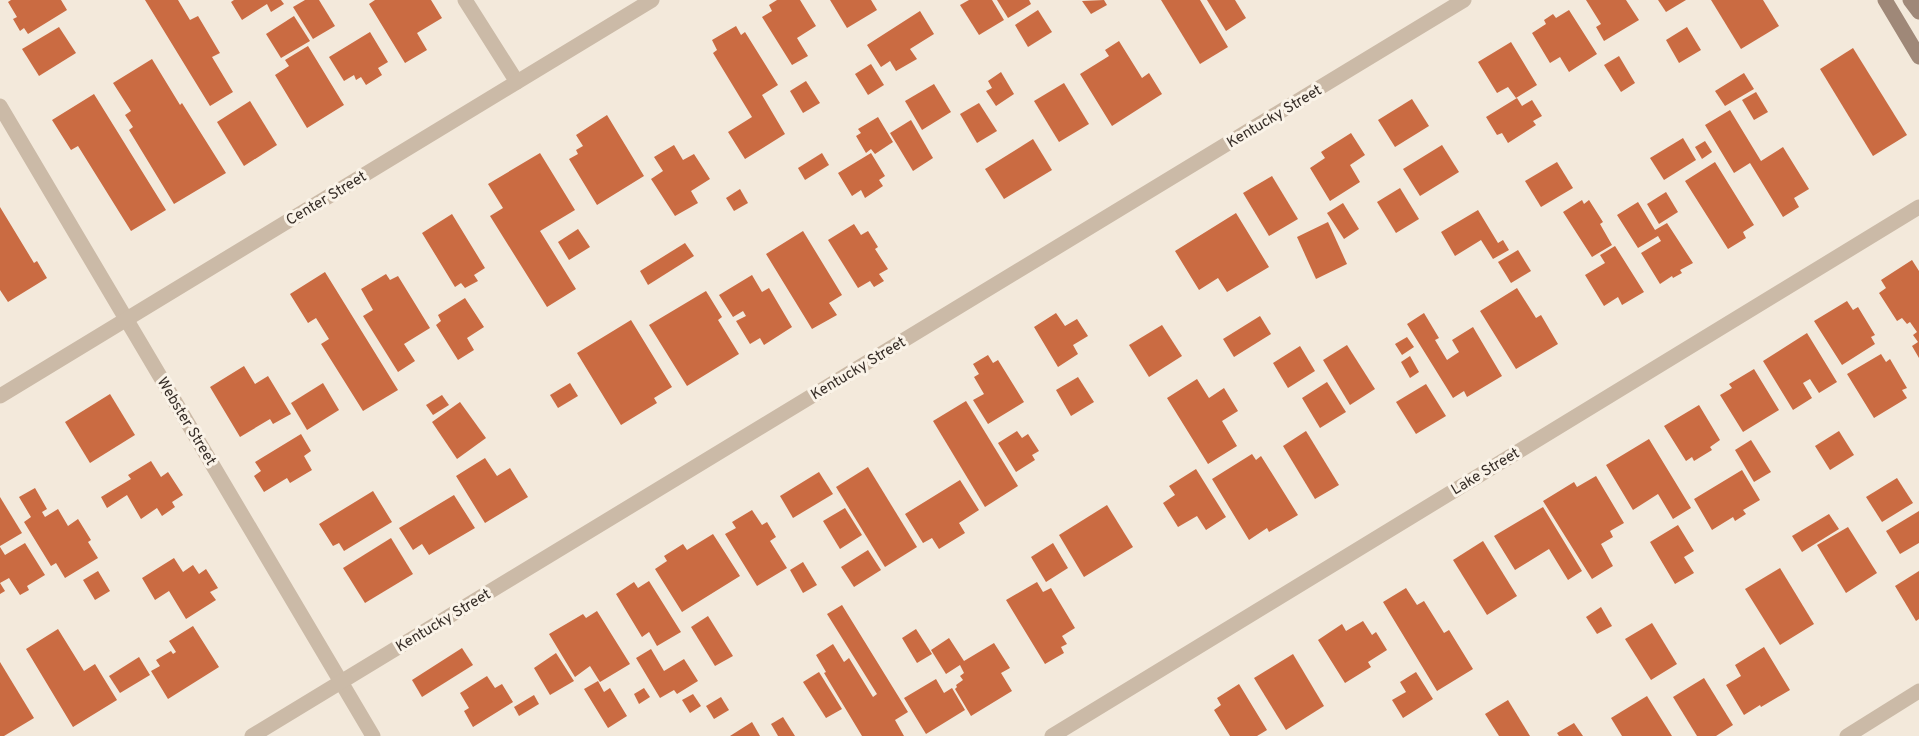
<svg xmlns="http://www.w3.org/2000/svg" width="1919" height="736" font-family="Overpass,sans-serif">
<rect width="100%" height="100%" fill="#f3e9db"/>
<g fill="#ca6b42">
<path d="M11,0h50l6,10 -39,24 -4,-6 -4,3 -7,-12 4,-2 -9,-15z"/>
<path d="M145,0h33l12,20 8,-4 22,37 -8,4 21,35 -23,14z"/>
<path d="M234,0h47l3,4 -13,8 -4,-8 -25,16 -11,-18z"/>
<path d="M305,0h14l16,26 -22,13 -20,-32z"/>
<path d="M375,0h56l11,18 -25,15 10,17 -22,13 -36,-59z"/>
<path d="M777,0h23l16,26 -19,12 11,18 -16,9 -30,-48 10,-6 -3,-6z"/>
<path d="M830,0h41l6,10 -30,18z"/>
<path d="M969,0h23l12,20 -25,15 -19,-30z"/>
<path d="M997,0h32l2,4 -23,14z"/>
<path d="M1104,0l3,5 -16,9 -9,-13z"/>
<path d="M1161,0h39l28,47 -28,17z"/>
<path d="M1207,0h28l11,18 -20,13z"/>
<path d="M1586,0h40l13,20 -35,21 -8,-14 5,-3z"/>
<path d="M1658,0h28l-20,12z"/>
<path d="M1711,0h52l16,26 -38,23z"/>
<path d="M1038,10l14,22 -24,15 -13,-22z"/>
<path d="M1569,10l28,44 -28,18 -9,-15 -10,6 -18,-30 14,-9 -2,-4 9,-6 3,4z"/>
<path d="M920,11l14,23 -24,15 7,10 -21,12 -6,-10 -9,6 -14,-22z"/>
<path d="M294,16l16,25 -29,17 -15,-24z"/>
<path d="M736,26l5,9 4,-3 33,53 -16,10 23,39 -40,25 -17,-27 24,-15 -39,-64 4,-3 -5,-10z"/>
<path d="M59,27l17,26 -37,23 -17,-27z"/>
<path d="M1687,27l14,23 -22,13 -13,-23z"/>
<path d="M370,32l18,30 -10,6 4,7 -16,10 -5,-8 -5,3 -2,-5 -10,6 -15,-24z"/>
<path d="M1119,41l23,37 7,-5 13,21 -50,32 -32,-52 29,-18 -4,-6z"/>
<path d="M1511,42l26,43 -21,13 -8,-11 -11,6 -19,-31z"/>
<path d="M308,46l36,59 -37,23 -32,-53 14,-9 -4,-6z"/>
<path d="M1853,48l54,87 -34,21 -53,-87z"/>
<path d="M1619,56l16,27 -14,9 -17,-27z"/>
<path d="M152,59l28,46 2,-2 44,70 -52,31 -45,-74 4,-3 -8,-12 6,-4 -18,-28z"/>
<path d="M871,64l13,21 -16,10 -13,-21z"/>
<path d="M1001,72l13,22 -18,12 -10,-15 6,-3 -4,-7z"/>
<path d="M1744,73l10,16 -29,17 -10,-15z"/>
<path d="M806,81l14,22 -17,10 -13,-22z"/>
<path d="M1064,83l25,41 -30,18 -25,-41z"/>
<path d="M934,84l17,28 -29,18 -17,-29z"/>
<path d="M1756,92l12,20 -14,8 -12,-20z"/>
<path d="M94,94l72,116 -35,21 -53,-85 -7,4 -19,-30z"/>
<path d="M1517,98l5,8 10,-6 10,16 -9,5 3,4 -28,18 -6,-10 -5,2 -11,-18z"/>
<path d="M1412,99l17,27 -34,21 -17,-27z"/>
<path d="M250,101l27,44 -33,21 -27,-44z"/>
<path d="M979,103l18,28 -20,12 -17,-29z"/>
<path d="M1730,110l31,51 22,-14 26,42 -15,9 5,9 -16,10 -33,-54 -16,10 -29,-48z"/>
<path d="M607,115l37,61 -47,29 -28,-46 9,-5 -2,-4 7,-4 -7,-11z"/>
<path d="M878,117l15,25 -18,12 -4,-5 -5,4 -10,-17 5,-3 -3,-4z"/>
<path d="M911,120l22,38 -20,13 -23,-38z"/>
<path d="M1351,133l14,22 -15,10 10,17 -30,19 -20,-33 15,-10 -4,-6z"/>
<path d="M1683,138l13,22 -32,20 -14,-22z"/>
<path d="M1033,139l19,31 -48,29 -19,-30z"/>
<path d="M1705,141l7,11 -10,7 -7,-12z"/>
<path d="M674,145l9,15 11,-6 16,25 -19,12 7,12 -23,13 -24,-37 12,-8 -9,-14z"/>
<path d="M1442,145l17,27 -39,24 -17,-27z"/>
<path d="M540,153l35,57 -35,21 36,58 -29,18 -57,-91 13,-8 -15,-24z"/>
<path d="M822,153l7,12 -24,15 -7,-12z"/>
<path d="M871,153l14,23 -6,4 4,6 -18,12 -4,-8 -9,6 -14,-23z"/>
<path d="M1557,162l16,26 -32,19 -16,-26z"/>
<path d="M1715,162l39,63 -11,7 3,6 -18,11 -43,-68z"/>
<path d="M1272,176l26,43 -29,17 -26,-43z"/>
<path d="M1400,188l19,31 -23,14 -19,-31z"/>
<path d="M740,189l8,14 -14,8 -8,-13z"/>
<path d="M1666,192l12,20 -19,12 -12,-20z"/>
<path d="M1582,200l2,4 5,-4 14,22 -3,2 12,21 -20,12 -29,-45z"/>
<path d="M1638,202l17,28 12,-7 26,40 -13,7 2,3 -9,5 -1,-2 -12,8 -19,-31 20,-12 -3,-5 -20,12 -21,-33z"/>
<path d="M1343,203l16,26 -15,10 -17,-26z"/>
<path d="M0,207l34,56 3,-2 10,17 -39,24 -8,-12z"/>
<path d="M1478,210l20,33 5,-3 6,10 -16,9 -12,-19 -26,16 -14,-24z"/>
<path d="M1236,213l33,54 -42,25 -9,-14 -19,12 -24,-39z"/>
<path d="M452,214l33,54 -11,7 4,6 -13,7 -4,-5 -6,4 -33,-54z"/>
<path d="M1328,222l19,42 -31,15 -19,-42z"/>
<path d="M854,224l7,11 7,-4 10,16 -3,2 13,20 -9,5 5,7 -10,6 -4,-6 -12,7 -30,-48z"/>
<path d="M578,229l12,18 -21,13 -11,-18z"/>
<path d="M803,231l39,64 -13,8 8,12 -25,14 -46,-75z"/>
<path d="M685,243l9,13 -46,29 -8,-14z"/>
<path d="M1615,246l29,46 -22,13 -4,-8 -14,9 -19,-31 20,-12 -5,-8z"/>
<path d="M1518,250l13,21 -20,12 -13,-21z"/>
<path d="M1912,260l7,11v87l-7,-12 6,-4 -5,-7 4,-3 -7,-10 -3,2 -5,-6 -5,3 -18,-28 7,-5 -5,-8z"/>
<path d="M325,272l73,118 -35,21 -42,-67 8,-5 -13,-21 -8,5 -18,-29z"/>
<path d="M386,274l4,6 8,-4 32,52 -26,16 11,17 -17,11 -35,-56 10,-6 -12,-21z"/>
<path d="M752,275l10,17 7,-4 23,39 -28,18 -4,-7 -10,6 -14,-23 10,-5 -3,-5 -10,6 -14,-22z"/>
<path d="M1517,288l19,30 5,-3 17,29 -42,25 -36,-58z"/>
<path d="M706,291l16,26 -4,3 21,34 -52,32 -38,-61z"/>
<path d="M465,298l19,29 -17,11 7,12 -16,10 -22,-35 5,-4 -3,-6z"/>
<path d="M1847,301l6,9 5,-3 17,28 -4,2 4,7 -33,21 -28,-44z"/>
<path d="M1056,313l9,13 12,-7 11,17 -15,9 5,9 -20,13 -24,-40z"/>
<path d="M1424,313l15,25 -4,2 12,20 12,-8 -7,-12 21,-13 29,49 -35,21 -3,-6 -11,7 -46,-74z"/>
<path d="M1260,316l11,18 -37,23 -11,-18z"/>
<path d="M631,320l41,67 -18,11 3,5 -36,22 -44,-72z"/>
<path d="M1162,325l20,31 -33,21 -20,-32z"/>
<path d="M1807,333l30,49 -18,11 -9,-14 -7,4 9,15 -19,12 -30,-49z"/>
<path d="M1407,337l7,10 -12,8 -7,-11z"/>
<path d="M1347,345l28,44 -25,16 -27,-45z"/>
<path d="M1300,346l15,25 -27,17 -15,-25z"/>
<path d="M1881,354l5,8 4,-3 17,29 -5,2 5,8 -33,20 -27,-44z"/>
<path d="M988,355l5,8 5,-3 26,42 -36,22 -15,-24 11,-6 -10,-17 5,-3 -6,-10z"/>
<path d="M1410,356l9,16 -9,6 -9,-16z"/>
<path d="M244,366l11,18 13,-8 23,38 -18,10 -3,-5 -30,18 -30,-50z"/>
<path d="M1754,369l25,41 -36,22 -23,-37 12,-7 -3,-4z"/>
<path d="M1078,377l16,25 -23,14 -15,-26z"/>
<path d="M1197,379l12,19 15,-10 14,23 -16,10 15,25 -29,18 -41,-66z"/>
<path d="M1327,382l19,30 -26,16 -18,-30z"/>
<path d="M323,383l16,27 -32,20 -16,-27z"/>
<path d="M570,383l8,13 -20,12 -8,-13z"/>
<path d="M1426,384l20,32 -30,18 -20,-32z"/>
<path d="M110,394l25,41 -45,28 -25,-41z"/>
<path d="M442,395l7,10 -16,10 -7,-10z"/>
<path d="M966,401l52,85 -33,21 -52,-86z"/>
<path d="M460,402l26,36 -29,21 -25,-37z"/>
<path d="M1699,405l21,35 -10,7 2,3 -18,11 -2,-4 -6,4 -22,-35z"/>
<path d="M1017,431l5,7 6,-4 11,17 -7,4 3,5 -19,12 -18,-29z"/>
<path d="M1306,431l33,54 -24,14 -32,-53z"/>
<path d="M1839,431l15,24 -24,15 -15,-24z"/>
<path d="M301,434l10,17 -7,5 8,14 -22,13 -3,-5 -23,14 -10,-16 7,-5 -6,-9z"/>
<path d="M1649,439l42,69 -18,11 -15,-25 -25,16 -27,-45z"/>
<path d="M1751,440l20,32 -17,10 -19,-32z"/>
<path d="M1252,454l4,6 5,-4 37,59 -29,17 -2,-4 -18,12 -37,-61z"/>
<path d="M485,458l12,18 13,-8 18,29 -43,26 -29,-47z"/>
<path d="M151,461l10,16 7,-5 15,23 -11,7 3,5 -13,9 -5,-8 -16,11 -14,-24 -20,13 -6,-11 30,-18 -3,-4z"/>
<path d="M868,467l49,80 -32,20 -49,-80z"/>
<path d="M1196,469l30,48 -20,13 -9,-14 -19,11 -15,-24 12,-8 -6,-9z"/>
<path d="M1742,470l18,30 -17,10 3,4 -11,7 -2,-4 -21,13 -18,-31z"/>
<path d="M819,472l14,22 -40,24 -13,-22z"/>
<path d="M1596,476l28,47 -14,8 3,6 -12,7 12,22 -21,13 -49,-78 31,-19 3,5z"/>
<path d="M1897,478l16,25 -31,19 -16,-25z"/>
<path d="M960,480l19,30 -20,13 6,10 -26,16 -7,-11 -9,5 -18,-29z"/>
<path d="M35,488l12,21 -5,3 3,5 13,-8 10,17 10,-7 13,21 -3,2 10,16 -33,20 -9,-15 -5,3 -27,-44 7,-5 -12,-20z"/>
<path d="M373,491l19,31 -48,29 -5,-8 -6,3 -14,-22z"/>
<path d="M454,495l21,33 -46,27 -7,-11 -9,6 -14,-22z"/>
<path d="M0,497l22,36 -22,13z"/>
<path d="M1107,505l26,42 -49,30 -25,-42z"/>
<path d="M1543,507l39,64 -14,9 -19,-31 -34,21 -21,-34z"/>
<path d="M845,508l17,27 -22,14 -17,-28z"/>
<path d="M752,510l10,15 5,-3 9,15 -6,4 17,27 -30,18 -32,-52 11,-6 -4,-6z"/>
<path d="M1919,511v32l-19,11 -14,-23z"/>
<path d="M1829,514l10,15 -37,23 -10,-16z"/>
<path d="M1678,525l16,26 -10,6 10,16 -19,11 -25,-42z"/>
<path d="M1848,527l29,46 -31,20 -29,-48z"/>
<path d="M713,534l27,42 -58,36 -27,-43 12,-8 -3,-5 19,-12 4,6z"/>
<path d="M391,538l22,36 -48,29 -22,-35z"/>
<path d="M1483,541l34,55 -30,19 -34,-55z"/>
<path d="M25,543l20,32 -18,11 2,4 -9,5 -11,-17 -9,5 5,8 -5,3v-47l5,8z"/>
<path d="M1053,543l15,25 -22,14 -15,-25z"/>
<path d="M868,550l13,20 -27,17 -13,-20z"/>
<path d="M174,558l9,14 10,-7 6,9 7,-5 12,19 -8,4 6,8 -30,19 -17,-28 -14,9 -13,-22z"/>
<path d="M803,562l14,23 -14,8 -13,-23z"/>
<path d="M1780,568l34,56 -34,21 -35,-56z"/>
<path d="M98,571l12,20 -15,9 -12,-20z"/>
<path d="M1919,571v48l-3,2 -21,-35z"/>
<path d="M649,581l32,51 -24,14 -8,-14 -7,5 -26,-43 18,-12 4,6z"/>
<path d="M1037,582l6,10 8,-4 24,40 -13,8 5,8 -6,3 3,6 -19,11 -39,-64z"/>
<path d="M1406,588l11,17 7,-4 20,32 5,-3 24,39 -36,22 -54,-89z"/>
<path d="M842,605l66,107 -13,8 9,16h-42l-38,-63 2,-1 -10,-17 17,-11 11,18 5,-4 24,39 4,-3 -50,-80z"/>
<path d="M1601,607l11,19 -15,8 -11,-17z"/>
<path d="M597,611l33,53 -30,18 -10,-16 -15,11 -26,-43 34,-20 3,4z"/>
<path d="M708,616l25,40 -18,10 -24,-39z"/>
<path d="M1363,621l9,14 4,-3 11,18 -19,12 3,5 -26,16 -27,-43 24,-16 4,7z"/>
<path d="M1652,623l25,41 -26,16 -26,-41z"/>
<path d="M193,626l26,41 -51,32 -17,-28 9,-5 -4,-6 15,-9 2,3 3,-2 -7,-11z"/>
<path d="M58,629l26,42 11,-7 22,36 -44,27 -47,-78z"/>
<path d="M916,629l16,25 -15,9 -15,-25z"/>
<path d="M949,638l15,23 30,-18 16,25 -9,5 11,18 -41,25 -16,-27 2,-2 -1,-2 7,-5 -3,-4 4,-3 -4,-8 -14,9 -15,-24z"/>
<path d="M1764,647l26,43 -29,17 -1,-2 -16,10 -18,-30 15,-9 -6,-11z"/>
<path d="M462,648l11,17 -51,32 -10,-17z"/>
<path d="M651,649l13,22 20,-12 14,22 -21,13 -3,-4 -14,8 -24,-40z"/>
<path d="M556,653l18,28 -24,14 -16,-27z"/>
<path d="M1293,654l31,52 -38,24 -32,-52z"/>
<path d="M139,657l11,18 -30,18 -11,-17z"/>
<path d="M0,662l34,56 -30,18h-4z"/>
<path d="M819,672l23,37 -16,9 -23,-36z"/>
<path d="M1416,672l17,27 -30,19 -11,-18 14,-8 -6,-10z"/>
<path d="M487,676l8,12 7,-4 11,18 -40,25 -9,-16 5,-3 -9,-15z"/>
<path d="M1704,678l29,47 -17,11h-19l-24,-39z"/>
<path d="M936,679l8,14 8,-5 13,22 -39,24 -22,-36z"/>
<path d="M598,681l6,11 6,-4 17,28 -19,12 -24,-39z"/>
<path d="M1239,684l28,46 -10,6h-27l-16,-26 7,-5 -4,-7z"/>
<path d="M644,688l6,9 -11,7 -5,-10z"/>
<path d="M693,694l8,12 -11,7 -8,-13z"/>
<path d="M534,695l5,9 -20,12 -5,-9z"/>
<path d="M1647,696l25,40h-50l-11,-18z"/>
<path d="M721,697l8,13 -15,9 -8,-13z"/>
<path d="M1508,700l22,36h-31l-14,-22z"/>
<path d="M783,717l12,19h-17l-7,-12z"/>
<path d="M752,722l8,14h-30z"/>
<path d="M1574,723l9,13h-24l-2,-3z"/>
</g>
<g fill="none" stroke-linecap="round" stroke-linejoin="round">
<path stroke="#cbbaa7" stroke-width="15" d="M465,0l52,82"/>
<g stroke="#cbbaa7" stroke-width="15">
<path d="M0,106l373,630"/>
<path d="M0,396l652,-396"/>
<path d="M252,736l1212,-736"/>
<path d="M1052,736l867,-529"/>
<path d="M1847,736l72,-45"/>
</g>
<g stroke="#9f8878" stroke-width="15">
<path d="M1885,0l34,57"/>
<path d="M1910,0l9,12"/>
</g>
</g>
<g text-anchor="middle" stroke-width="6" stroke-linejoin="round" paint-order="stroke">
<g font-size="15" fill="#372e28" stroke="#faf3e8">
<text transform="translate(1274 116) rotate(-31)" y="5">Kentucky Street</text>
<text transform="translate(326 198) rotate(-31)" y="5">Center Street</text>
<text transform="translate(858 368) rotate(-31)" y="5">Kentucky Street</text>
<text transform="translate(187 421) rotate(59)" y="5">Webster Street</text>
<text transform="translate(1485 471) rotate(-31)" y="5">Lake Street</text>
<text transform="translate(443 620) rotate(-31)" y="5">Kentucky Street</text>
</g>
</g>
</svg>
